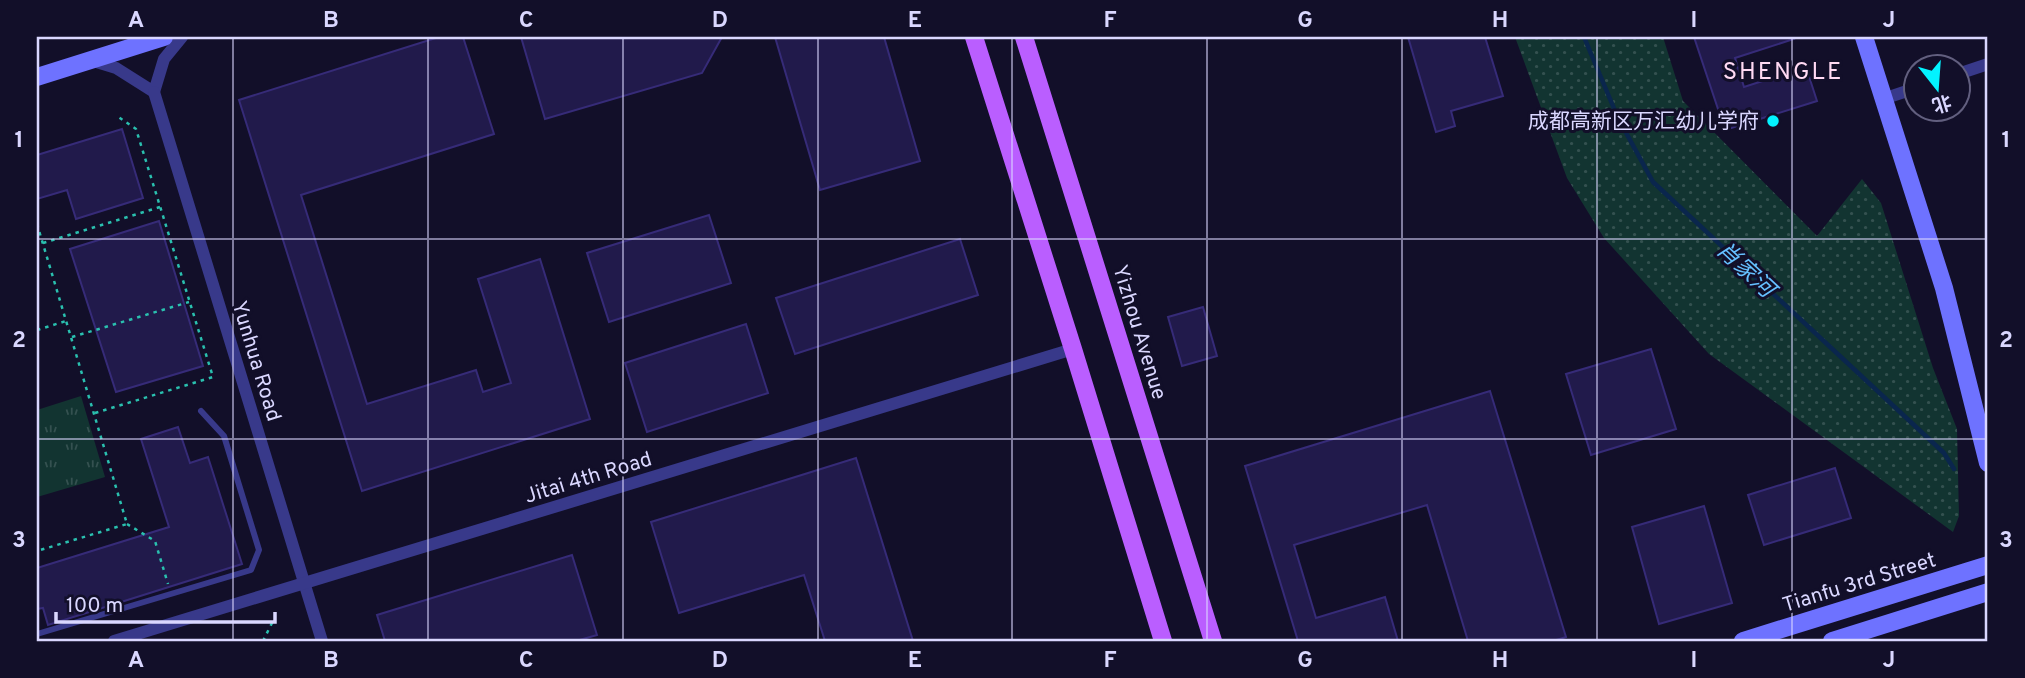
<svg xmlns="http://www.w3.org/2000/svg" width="2025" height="678" font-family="Overpass,'Noto Sans SC',sans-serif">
<defs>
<pattern id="grass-tufts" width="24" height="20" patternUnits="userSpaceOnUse" patternTransform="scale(1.75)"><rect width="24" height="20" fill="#123431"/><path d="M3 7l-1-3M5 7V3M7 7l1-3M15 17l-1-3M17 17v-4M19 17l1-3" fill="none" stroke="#345150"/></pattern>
<pattern id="park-dots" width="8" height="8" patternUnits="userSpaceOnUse" patternTransform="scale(1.75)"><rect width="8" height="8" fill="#123431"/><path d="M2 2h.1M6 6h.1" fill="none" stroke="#345150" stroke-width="1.8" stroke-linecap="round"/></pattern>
</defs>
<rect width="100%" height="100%" fill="#120f29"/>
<path fill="url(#grass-tufts)" d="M81,396l24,81 -68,20v-87z"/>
<path fill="url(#park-dots)" d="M1515,37h148l20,64 134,135 45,-57 19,24 52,165 24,61 2,87 -6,16 -244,-178 -105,-116 -37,-60z"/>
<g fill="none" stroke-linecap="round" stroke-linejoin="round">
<path stroke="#0a264d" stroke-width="4.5" d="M1584,37l34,81 35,64 291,271 10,16"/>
</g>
<g fill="#211a4b" stroke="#362b78" stroke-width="2">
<path d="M439,37h24l31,97 -193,61 66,209 109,-34 7,22 28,-9 -33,-104 62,-20 50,160 -228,72 -123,-391z"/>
<path d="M521,37h201l-20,36 -157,46z"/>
<path d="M775,37h109l36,124 -100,29z"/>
<path d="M1408,37h77l18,59 -52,15 4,15 -19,6z"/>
<path d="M1694,37h99l1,2 -59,19 9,29 62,-20 11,34 -92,29z"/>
<path d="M122,129l21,69 -67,21 -9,-29 -30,9v-44z"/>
<path d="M709,215l22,68 -122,39 -22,-69z"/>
<path d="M159,221l44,145 -87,26 -46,-143z"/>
<path d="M960,239l18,56 -183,59 -19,-56z"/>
<path d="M1203,307l14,49 -35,10 -14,-49z"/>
<path d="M746,324l22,69 -121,39 -22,-69z"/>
<path d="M1651,349l25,80 -85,26 -25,-81z"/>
<path d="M1490,391l76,246 -13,4h-85l-41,-136 -133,40 22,73 69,-21 13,44h-100l-53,-175z"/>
<path d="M178,427l12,36 18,-6 34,107 -194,61 -5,-17 -6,1v-41l132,-41 -28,-88z"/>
<path d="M856,458l57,183h-88l-21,-66 -125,38 -28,-91z"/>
<path d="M1835,468l16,50 -87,27 -16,-50z"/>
<path d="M1704,506l28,97 -73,21 -27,-97z"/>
<path d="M572,555l25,80 -21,6h-191l-8,-26z"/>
</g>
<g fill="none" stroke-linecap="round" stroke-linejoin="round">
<g stroke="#2ac0af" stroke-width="2.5" stroke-dasharray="3.5 5" stroke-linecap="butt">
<path d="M37,224l90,300 -90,27"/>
<path d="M43,243l117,-36"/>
<path d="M37,330l29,-9"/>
<path d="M72,337l117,-35"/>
<path d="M95,413l118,-36 -77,-248 -19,-13"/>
<path d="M127,524l28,17 13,43"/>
<path d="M263,641l10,-20"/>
</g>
<path stroke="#38398a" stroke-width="6" d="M37,634l214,-64 8,-20 -35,-114 -23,-25"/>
<g stroke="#38398a" stroke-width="12">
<path d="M90,60l26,8 38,24 10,-33 18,-22"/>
<path d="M1958,74l30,-10"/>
<path d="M154,92l168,549"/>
<path d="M1883,99l33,-11"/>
<path d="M114,641l959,-292"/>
</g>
<g stroke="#6e72ff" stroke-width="18">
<path d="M1864,37l80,251 44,175"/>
<path d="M37,77l127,-40"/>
<path d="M1743,641l245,-76"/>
<path d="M1832,641l156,-49"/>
</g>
<g stroke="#ba5eff" stroke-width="18">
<path d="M974,37l99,312 90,292"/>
<path d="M1024,37l189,604"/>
</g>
</g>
<path fill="none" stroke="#dad7ff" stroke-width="2" stroke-opacity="0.55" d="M233,37v604M428,37v604M623,37v604M818,37v604M1012,37v604M1207,37v604M1402,37v604M1597,37v604M1792,37v604M37,239h1951M37,439h1951"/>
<circle fill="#03f3ff" stroke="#120f29" stroke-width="2.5" cx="1773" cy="121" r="7"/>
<g text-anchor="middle" stroke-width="6" stroke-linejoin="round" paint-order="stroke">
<g font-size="21" fill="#dad7ff" stroke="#120f29" text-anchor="end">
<text x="1759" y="128">成都高新区万汇幼儿学府</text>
</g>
<g font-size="21" fill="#dad7ff" stroke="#120f29">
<text transform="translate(1140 332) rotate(73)" y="7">Yizhou Avenue</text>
<text transform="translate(257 361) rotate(73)" y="7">Yunhua Road</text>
<text transform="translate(588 477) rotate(-17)" y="7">Jitai 4th Road</text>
<text transform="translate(1859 582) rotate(-17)" y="7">Tianfu 3rd Street</text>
</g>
<g font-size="23" font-style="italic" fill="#65c0ff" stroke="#120f29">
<text transform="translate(1746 269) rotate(43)" y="8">肖家河</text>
</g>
<g font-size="24" letter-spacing="2" fill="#ffd9f3" stroke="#120f29">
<text x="1783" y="79">SHENGLE</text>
</g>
</g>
<rect width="2025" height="678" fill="none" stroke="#120f29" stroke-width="77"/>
<g transform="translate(1937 88) rotate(163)"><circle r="33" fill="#120f29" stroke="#625f7f" stroke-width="2"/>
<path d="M0-5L12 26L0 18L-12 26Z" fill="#03f3ff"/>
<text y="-10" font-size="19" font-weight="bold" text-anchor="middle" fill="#dad7ff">北</text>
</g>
<path d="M56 612v10h219v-10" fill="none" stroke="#dad7ff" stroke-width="3.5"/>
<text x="66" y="612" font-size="21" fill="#dad7ff" stroke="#120f29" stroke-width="5" paint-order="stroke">100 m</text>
<rect x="38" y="38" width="1948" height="602" fill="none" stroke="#dad7ff" stroke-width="2.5"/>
<g font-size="23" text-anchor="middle" font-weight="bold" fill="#dad7ff">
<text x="136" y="27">A</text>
<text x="331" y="27">B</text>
<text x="526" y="27">C</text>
<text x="720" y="27">D</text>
<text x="915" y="27">E</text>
<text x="1110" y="27">F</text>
<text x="1305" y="27">G</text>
<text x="1500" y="27">H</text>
<text x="1694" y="27">I</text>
<text x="1889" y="27">J</text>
<text x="19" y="147">1</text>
<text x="2006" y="147">1</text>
<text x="19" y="347">2</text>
<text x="2006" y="347">2</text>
<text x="19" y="547">3</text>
<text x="2006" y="547">3</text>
<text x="136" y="667">A</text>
<text x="331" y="667">B</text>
<text x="526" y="667">C</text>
<text x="720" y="667">D</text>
<text x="915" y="667">E</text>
<text x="1110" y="667">F</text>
<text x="1305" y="667">G</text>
<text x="1500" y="667">H</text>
<text x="1694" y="667">I</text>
<text x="1889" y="667">J</text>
</g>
</svg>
